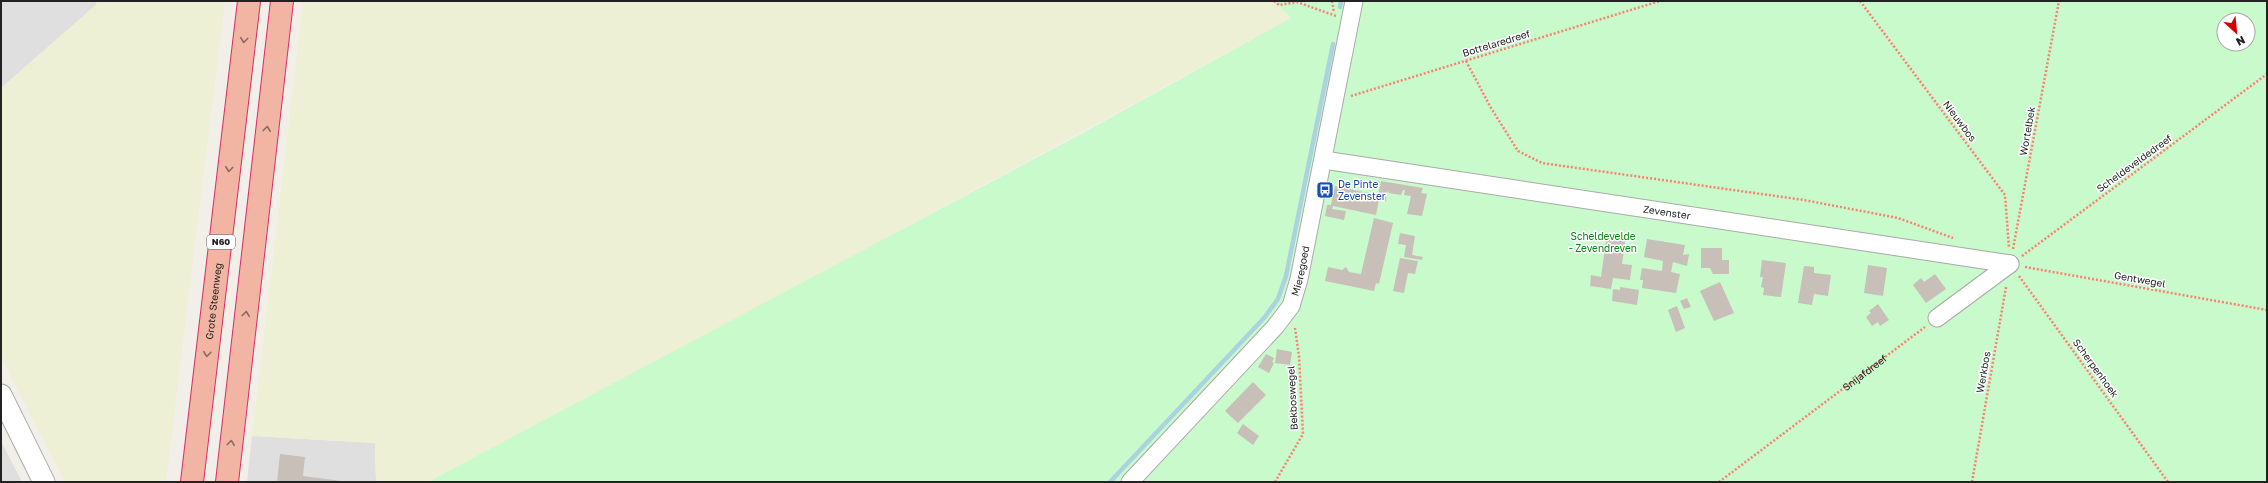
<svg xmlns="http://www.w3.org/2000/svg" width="2268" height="483" font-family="'Golos Text',sans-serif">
<rect width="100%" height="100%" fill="#f2efe9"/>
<g fill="#e0dfdf">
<path d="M1,1h94l2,3 -96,84z"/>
<path d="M252,436l123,7 1,39h-129z"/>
<path d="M1,441l21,41h-21z"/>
</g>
<g fill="#eef0d5">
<path d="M95,1h130l-59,481h-101l-64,-124v-270l96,-84z"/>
<path d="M303,1h971l17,17 -492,267 -371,197h-52l-1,-39 -123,-7z"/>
</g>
<path fill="#c8facc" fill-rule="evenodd" d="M1274,1h993v481h-1839l655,-349 208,-115zM2224,20h24v24h-24z"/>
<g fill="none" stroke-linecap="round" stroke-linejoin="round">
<g stroke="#aad3df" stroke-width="4.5">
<path d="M1340,7l1,-6"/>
<path d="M1110,482l154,-164 14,-19 8,-23 47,-232"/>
</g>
</g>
<g fill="#c7bfb8">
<path d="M1381,181l42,7 -2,5 6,1 -5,22 -15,-2 4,-18 -7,-1 1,-5h-2l-2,5 -12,-2 -2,-2 -1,10 -7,-1 -3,15 -43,-9 -1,3 14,2 -2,9 -19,-4 2,-11h4l4,-19 43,9z"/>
<path d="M1374,218l19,5 -14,61 -3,-1 -2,8 -49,-10 3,-14 14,3 4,-3 3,5 12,2z"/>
<path d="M1400,233l15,3 -3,19 11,2 -1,3 -18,-3 2,-12 -8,-1z"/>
<path d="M1607,233l19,3 -4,28 10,1 -2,15 -17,-2 -2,11 -21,-3 1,-11 10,2z"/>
<path d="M1647,239l38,6 -2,10 6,-1 -2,12 -14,-4 -2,10 9,2 -4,19 -34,-5 1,-8h-3l2,-12 20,3 1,-10 -19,-4z"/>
<path d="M1701,248h21v12h7v14h-16l-3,-6h-9z"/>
<path d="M1400,258l18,3 -3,13 -7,-1 -4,20 -11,-2z"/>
<path d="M1762,260l24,3 -5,34 -18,-2 1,-7 -3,-1 2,-10h-3z"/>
<path d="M1868,265l19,3 -4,28 -19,-3z"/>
<path d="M1804,266l10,1v6l17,2 -3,21 -14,-2 -2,11 -14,-2z"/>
<path d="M1935,274l11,15 -20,14 -13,-18 8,-7 3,4z"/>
<path d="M1720,282l14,31 -20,8 -14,-30z"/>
<path d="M1620,287l19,3 -2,15 -25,-4 1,-12 7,1z"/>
<path d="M1687,298l4,9 -7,2 -4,-8z"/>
<path d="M1878,304l11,16 -9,6 -2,-4 -6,4 -6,-9 5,-4 -2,-2z"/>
<path d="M1677,306l8,22 -9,4 -8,-22z"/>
<path d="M1277,349l15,3 -2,13 -15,-2z"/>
<path d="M1266,354l8,4 -2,4 2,1 -5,10 -11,-6z"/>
<path d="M1253,382l13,13 -28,28 -13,-12z"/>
<path d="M1243,424l16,12 -6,9 -16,-12z"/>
<path d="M280,454l25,3 -2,19 46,6h-72z"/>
</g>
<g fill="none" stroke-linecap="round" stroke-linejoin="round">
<g stroke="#a9a9a9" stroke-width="19">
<g id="minor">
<path id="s2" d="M1324,160l686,104"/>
<path d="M1937,318l73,-54"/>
<path id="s3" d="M1130,482l145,-155 16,-21 8,-27 55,-278"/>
</g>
</g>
<g stroke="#a9a9a9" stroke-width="23">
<path id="tertiary" d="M1,395l43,87"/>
</g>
<g stroke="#dc2a67" stroke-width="24">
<g id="trunk">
<path id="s4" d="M192,482l57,-481"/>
<path d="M227,482l55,-481"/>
</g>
</g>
<g stroke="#fa8072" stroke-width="2.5" stroke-dasharray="2 2" stroke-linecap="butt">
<path d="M1274,1l5,4 18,-3 39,14"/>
<path d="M1332,1l2,12"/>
<path d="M1860,1l145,194 4,53"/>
<path d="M1466,61l25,47 27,43 24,12 262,37 94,18 55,20"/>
<path d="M1351,96l309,-95"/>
<path d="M2013,249l46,-248"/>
<path d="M2022,256l245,-182"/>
<path d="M2025,267l242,43"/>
<path d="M2019,276l149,206"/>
<path d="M1275,482l28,-48 -4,-78 -4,-28"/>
<path id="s1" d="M1719,482l206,-155"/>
<path d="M1972,482l34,-195"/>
</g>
<use href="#minor" stroke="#fff" stroke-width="17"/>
<use href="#tertiary" stroke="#fff" stroke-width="21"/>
<use href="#trunk" stroke="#f2b4a3" stroke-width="22"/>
</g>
<defs><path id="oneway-chevron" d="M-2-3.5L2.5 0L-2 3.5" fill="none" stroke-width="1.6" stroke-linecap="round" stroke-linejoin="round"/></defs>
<g stroke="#8a6b62">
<use href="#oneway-chevron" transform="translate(244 40) rotate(97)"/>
<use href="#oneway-chevron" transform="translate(267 129) rotate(-83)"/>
<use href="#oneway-chevron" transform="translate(229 169) rotate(97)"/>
<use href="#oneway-chevron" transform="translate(246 314) rotate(-83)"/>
<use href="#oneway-chevron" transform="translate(207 354) rotate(97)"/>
<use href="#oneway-chevron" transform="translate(231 443) rotate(-83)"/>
</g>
<defs>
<g id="bus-square" transform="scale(0.9)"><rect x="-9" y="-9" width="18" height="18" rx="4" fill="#1a4fb4" stroke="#fff"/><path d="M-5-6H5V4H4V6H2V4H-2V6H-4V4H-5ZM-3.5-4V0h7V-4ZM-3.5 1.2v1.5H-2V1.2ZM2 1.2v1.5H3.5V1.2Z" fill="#fff"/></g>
</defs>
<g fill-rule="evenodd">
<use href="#bus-square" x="1325" y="190"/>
</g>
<g text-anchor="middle" stroke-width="3" stroke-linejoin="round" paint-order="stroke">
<rect fill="#fff" stroke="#646464" stroke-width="1" x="207" y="235" width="28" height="14" rx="3"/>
<g font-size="9" font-weight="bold" fill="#222">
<text x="221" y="245">N60</text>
</g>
<g font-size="10" fill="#222" stroke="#fff">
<text transform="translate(1496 43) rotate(-17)" y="4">Bottelaredreef</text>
<text transform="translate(1960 121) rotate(53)" y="4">Nieuwbos</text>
<text transform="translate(2027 131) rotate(-80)" y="4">Wortelbek</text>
<text transform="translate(2134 163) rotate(-36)" y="4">Scheldeveldedreef</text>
<text dy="4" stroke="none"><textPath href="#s2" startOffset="347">Zevenster</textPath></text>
<text dy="4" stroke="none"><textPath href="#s3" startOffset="275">Mieregoed</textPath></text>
<text transform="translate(2140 279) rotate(10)" y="4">Gentwegel</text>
<text dy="4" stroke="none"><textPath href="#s4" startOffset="182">Grote Steenweg</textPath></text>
<text transform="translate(2096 368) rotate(54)" y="4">Scherpenhoek</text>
<text transform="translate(1983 372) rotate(-80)" y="4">Werkbos</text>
<text dy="4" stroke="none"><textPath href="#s1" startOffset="182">Snijafdreef</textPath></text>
<text transform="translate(1292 398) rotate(-93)" y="4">Bekboswegel</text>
</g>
<g font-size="10" fill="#164399" stroke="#fff" text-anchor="start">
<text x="1338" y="188">De Pinte<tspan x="1338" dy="12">Zevenster</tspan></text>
</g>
<g font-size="10" fill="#0c8416" stroke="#fff">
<text x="1603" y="240">Scheldevelde<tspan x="1603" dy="12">- Zevendreven</tspan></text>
</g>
</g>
<rect width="2268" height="483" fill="none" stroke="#222222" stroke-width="4"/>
<g transform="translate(2236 32) rotate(153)"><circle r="19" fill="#ffffff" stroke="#a7a7a7"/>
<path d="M0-3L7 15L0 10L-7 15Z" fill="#d40000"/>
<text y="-6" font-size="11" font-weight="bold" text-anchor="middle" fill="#222222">N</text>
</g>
</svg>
